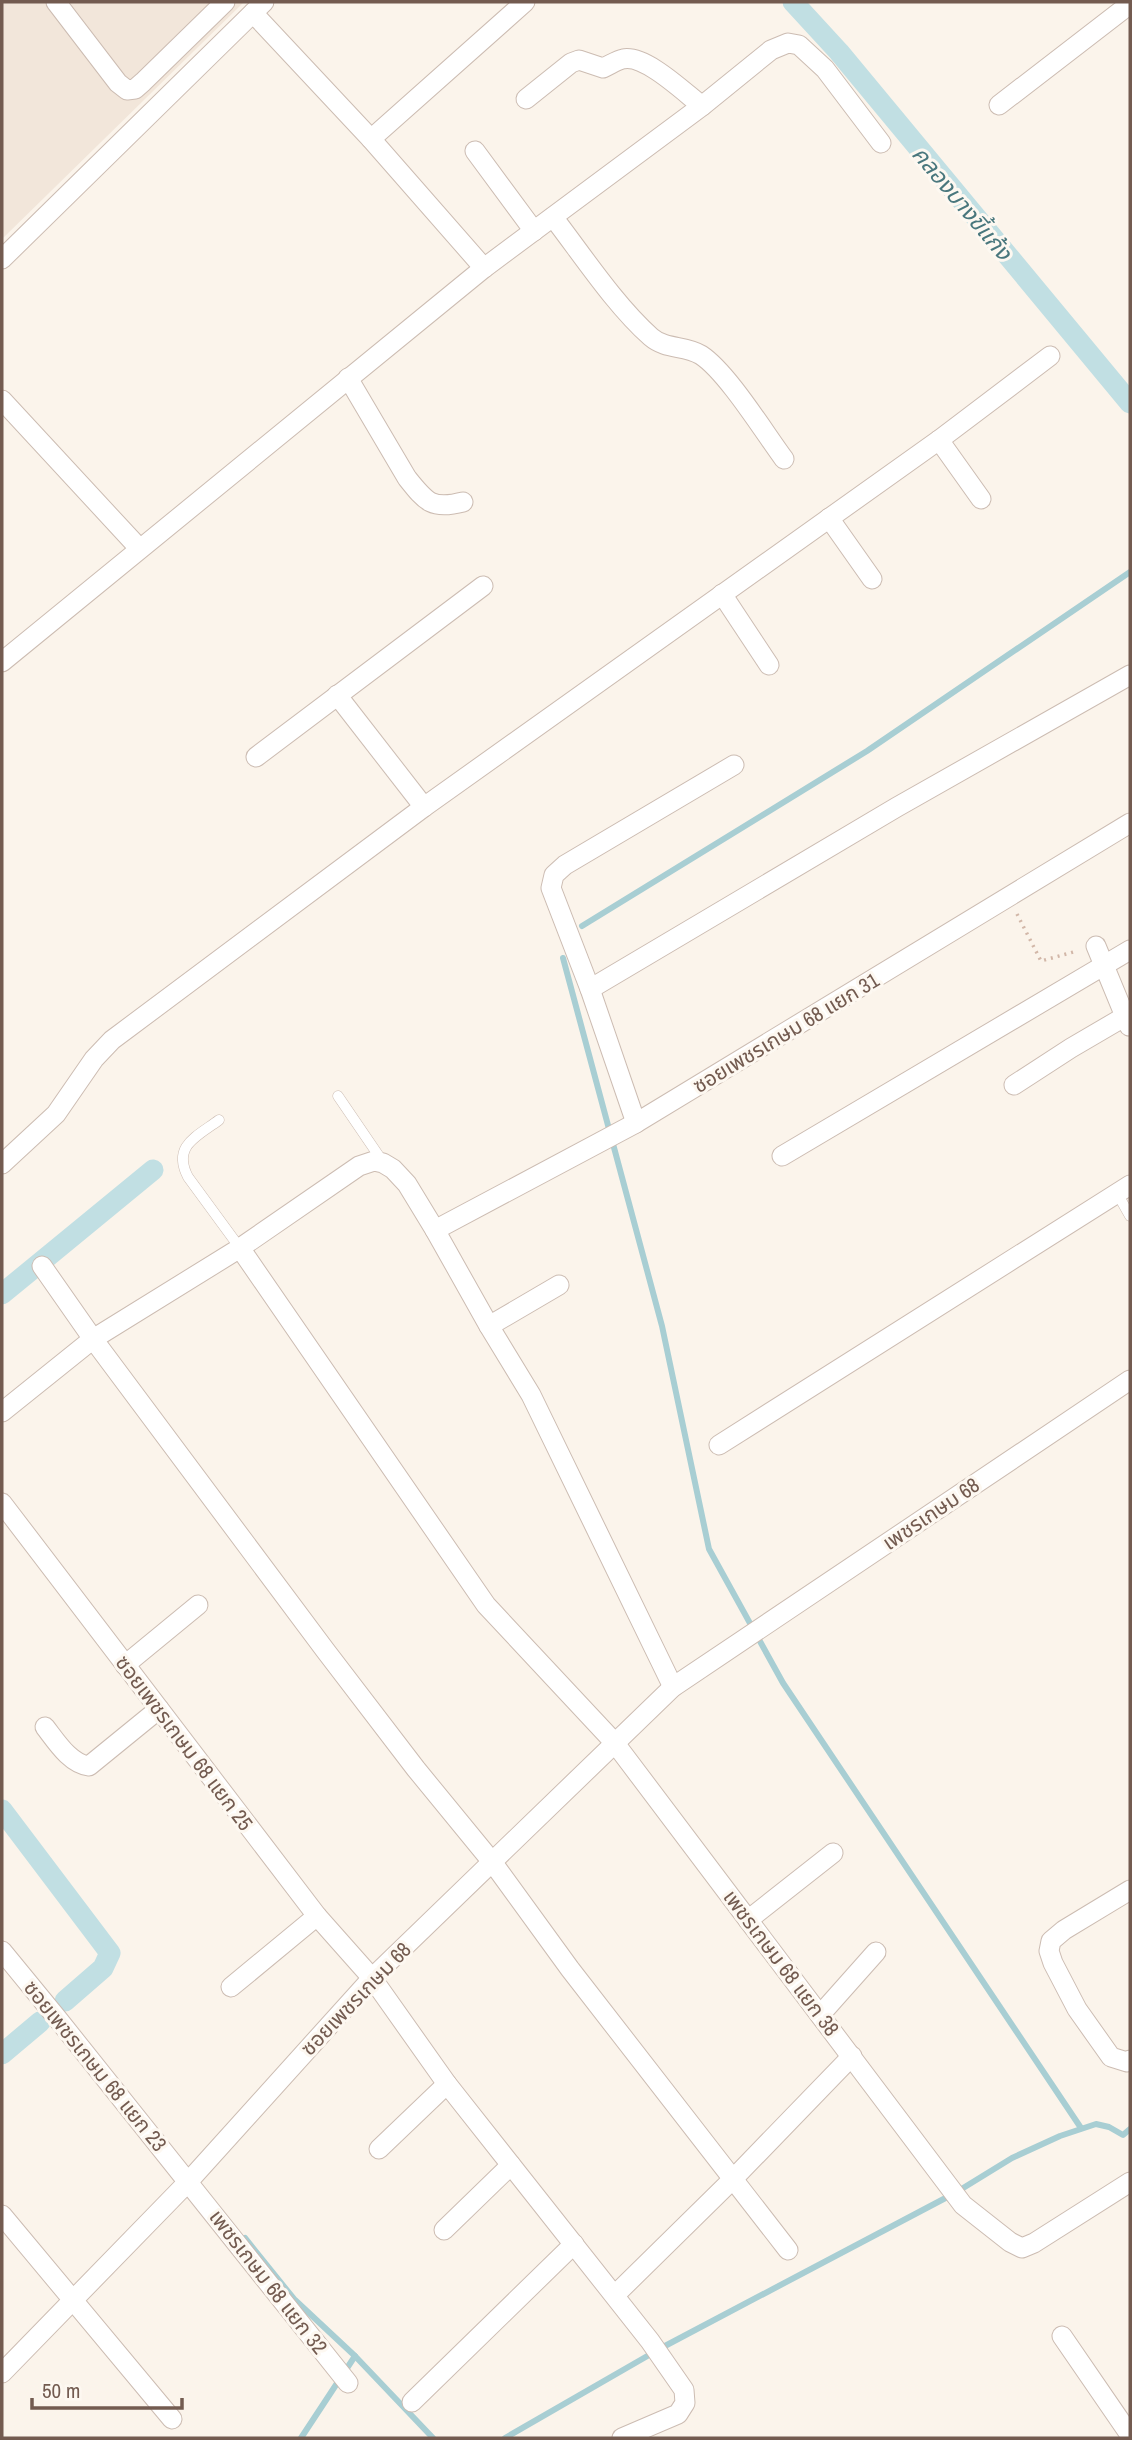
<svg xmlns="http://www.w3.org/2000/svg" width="1132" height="2440" font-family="'Archivo Narrow','Noto Sans Thai',sans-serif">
<rect width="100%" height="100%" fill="#fbf4eb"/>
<path fill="#f2e6da" d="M2,2h242l-242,237z"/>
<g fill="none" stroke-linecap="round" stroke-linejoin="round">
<g stroke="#a8ced3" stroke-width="6">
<path d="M582,926l285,-175 263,-179"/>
<path d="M563,958l99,368 47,223 74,134 298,445"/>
<path d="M245,2238l49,61 61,57 78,82"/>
<path d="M301,2438l54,-82"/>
<path d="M505,2438l158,-91 292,-154 57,-35 48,-22 36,-12 13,3 14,8 7,-6"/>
</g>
<g stroke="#c1dfe3" stroke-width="21">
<path d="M793,2l46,50 291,351"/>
<path d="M2,1294l151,-124"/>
<path d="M2,1810l108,143 -7,15 -38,33"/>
<path d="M2,2054l38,-32"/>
</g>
<g stroke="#ccbcb2" stroke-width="11">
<g id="lane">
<path d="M338,1096l45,66"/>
<path d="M219,1120c-23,17 -47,26 -31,57l52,71"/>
<path d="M1117,1193l13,23"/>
</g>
</g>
<g stroke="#ccbcb2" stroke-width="21">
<g id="street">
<path d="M56,2l62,81 9,7 8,-1 8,-7 82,-80"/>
<path d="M253,13l118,126 113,129"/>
<path d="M526,99l45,-36 8,-3 24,8c7,-3 14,-8 20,-9 22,-5 62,34 79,47"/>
<path d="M999,105l131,-101"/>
<path d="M371,139l154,-137"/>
<path d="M475,151l59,80"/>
<path d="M553,217c30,39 62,88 98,120 15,13 34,8 50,18 26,17 63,77 83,104"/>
<path d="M2,259l262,-257"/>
<path d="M348,378l59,100c19,24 25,32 56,24"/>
<path d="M2,400l137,148"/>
<path d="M939,440l42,59"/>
<path d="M829,518l43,61"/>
<path d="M722,594l47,71"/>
<path d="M2,662l482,-394 218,-162 69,-56 17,-7 11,2 26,24 56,74"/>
<path d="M337,695l87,112"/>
<path d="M256,757l227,-171"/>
<path d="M1096,946l33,80"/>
<path d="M590,989l307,-182 233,-132"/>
<path d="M1014,1085l57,-37 53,-31"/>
<path d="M636,1123l-46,-134 -39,-101 3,-13 11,-10 169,-100"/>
<path d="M782,1156l348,-206"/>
<path d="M2,1164l54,-50 38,-55 18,-19 312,-233 515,-367 111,-84"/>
<path d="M435,1230l201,-107 494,-300"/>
<path d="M240,1248l119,-82 15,-5 9,2 10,6 14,15 28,46 54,96 42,69 142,292"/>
<path d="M42,1266l51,73 232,311 91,119 77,94 77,106 218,281"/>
<path d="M489,1326l70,-41"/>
<path d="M2,1412l91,-73 147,-91 246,357 128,137 349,463 47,37 12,6 12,-5 96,-61"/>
<path d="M719,1445l411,-260"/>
<path d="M2,1503l315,413 55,62 75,106 203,257 34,49 1,13 -7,11 -56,24"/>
<path d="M125,1665l73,-60"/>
<path d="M45,1727c11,14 25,37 44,39l70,-57"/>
<path d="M1130,1890l-66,40 -13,11 -2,10 4,12 24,46 34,48 16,5 3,-2"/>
<path d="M748,1920l85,-67"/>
<path d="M2,1951l55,67 291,365"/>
<path d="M231,1987l86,-71"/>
<path d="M820,2015l56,-63"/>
<path d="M379,2149l68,-65"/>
<path d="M2,2215l170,204"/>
<path d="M444,2230l67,-65"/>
<path d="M615,2295l118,-116 119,-123"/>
<path d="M1062,2336l68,99"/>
<path d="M2,2373l186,-191 184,-204 301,-291 457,-307"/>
<path d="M412,2402l162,-158"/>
</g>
</g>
<path stroke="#d2b7a8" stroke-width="3.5" stroke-dasharray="2 5" stroke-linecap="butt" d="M1017,914l24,47 36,-10"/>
<use href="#lane" stroke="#fff" stroke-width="10"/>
<use href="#street" stroke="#fff" stroke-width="19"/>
</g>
<g text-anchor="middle" stroke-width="6" stroke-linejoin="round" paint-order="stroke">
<g font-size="21" fill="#735b50" stroke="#fdf8f1">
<text transform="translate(786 1033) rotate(-31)" y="7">ซอยเพชรเกษม 68 แยก 31</text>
<text transform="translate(931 1514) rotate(-34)" y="7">เพชรเกษม 68</text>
<text transform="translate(184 1743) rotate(53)" y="7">ซอยเพชรเกษม 68 แยก 25</text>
<text transform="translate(781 1963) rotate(53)" y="7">เพชรเกษม 68 แยก 38</text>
<text transform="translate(356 1999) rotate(-46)" y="7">ซอยเพชรเกษม 68</text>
<text transform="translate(95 2066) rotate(51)" y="7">ซอยเพชรเกษม 68 แยก 23</text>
<text transform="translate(268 2282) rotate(52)" y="7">เพชรเกษม 68 แยก 32</text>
</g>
<g font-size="23" font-style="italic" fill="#49777d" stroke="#fdf8f1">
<text transform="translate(962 203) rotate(50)" y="8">คลองบางขี้แก้ง</text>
</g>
</g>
<rect width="1132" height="2440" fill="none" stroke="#735b50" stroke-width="7"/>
<path d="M32 2398v10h150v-10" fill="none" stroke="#735b50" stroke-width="3.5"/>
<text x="42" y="2398" font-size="21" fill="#735b50" stroke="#fdf8f1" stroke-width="5" paint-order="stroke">50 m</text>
</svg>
